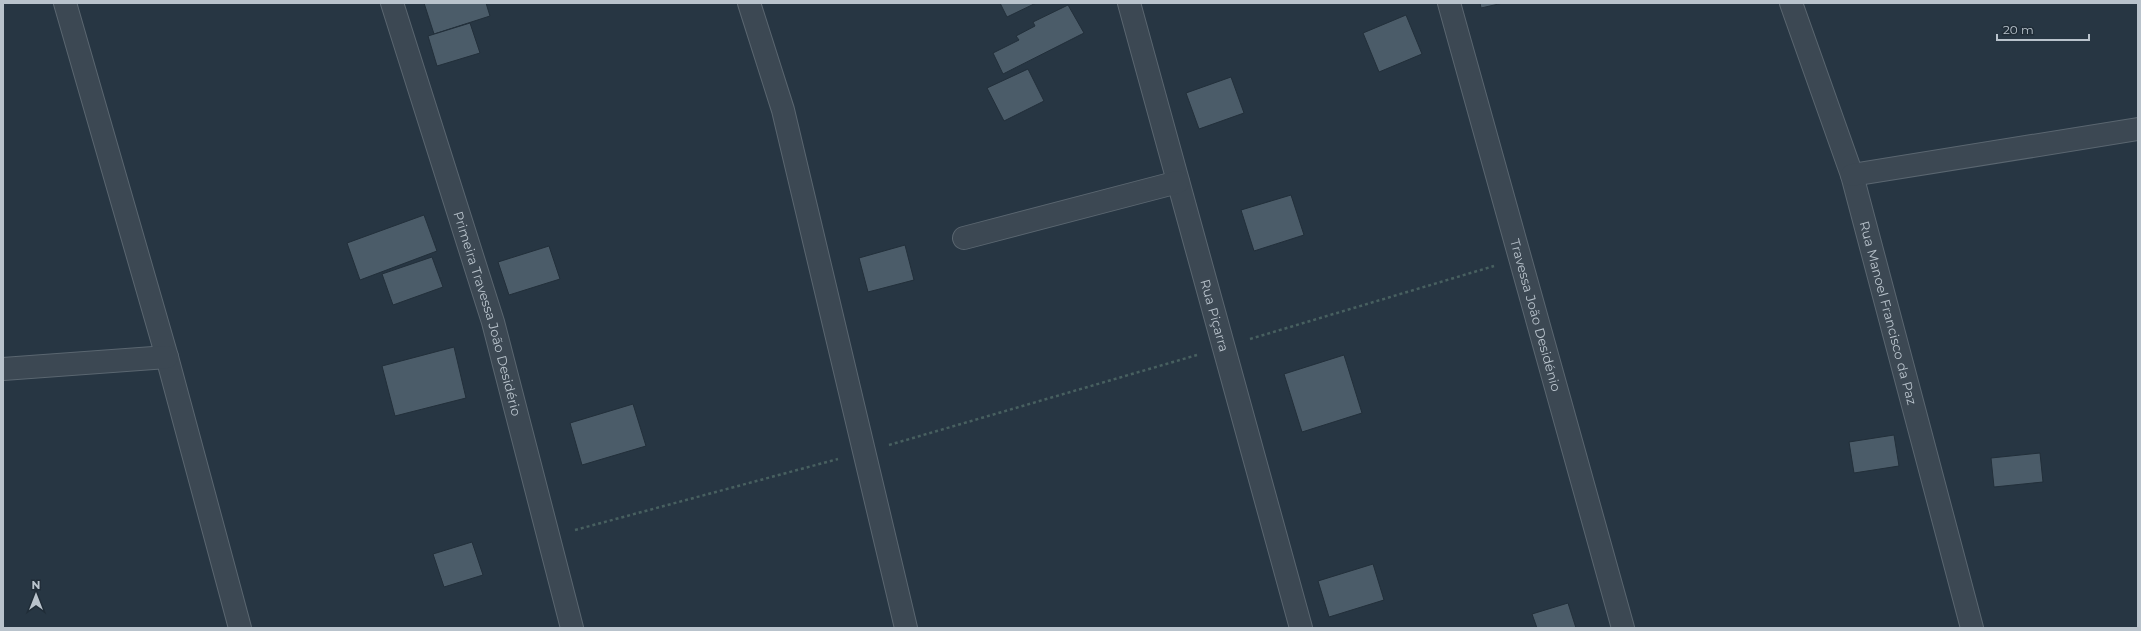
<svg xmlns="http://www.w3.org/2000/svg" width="2141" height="631" font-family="Montserrat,sans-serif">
<rect width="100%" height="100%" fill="#273643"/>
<g fill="#4b5c69" stroke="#222f3a">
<path d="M424,3h62l4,13 -56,18z"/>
<path d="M1000,3h36l-29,14z"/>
<path d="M1480,3h23l-22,5z"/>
<path d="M1068,5l16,28 -81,41 -10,-21 26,-13 -3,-4 19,-10 -2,-4z"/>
<path d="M1406,15l16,39 -43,18 -16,-39z"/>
<path d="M470,23l10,30 -43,13 -9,-30z"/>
<path d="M1028,69l16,32 -40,20 -17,-33z"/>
<path d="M1231,77l13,36 -45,16 -13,-36z"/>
<path d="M1291,195l13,40 -50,16 -13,-41z"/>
<path d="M424,215l13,36 -77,29 -13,-37z"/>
<path d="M905,245l9,35 -46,12 -9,-34z"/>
<path d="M549,246l11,33 -51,16 -11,-33z"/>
<path d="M432,257l11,30 -50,18 -11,-31z"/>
<path d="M454,347l12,51 -71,18 -13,-50z"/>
<path d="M1344,355l18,58 -60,19 -18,-58z"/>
<path d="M633,404l13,42 -64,19 -12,-42z"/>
<path d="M1894,435l5,31 -45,7 -5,-31z"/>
<path d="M2040,453l3,29 -49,5 -3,-29z"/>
<path d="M472,542l11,33 -39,12 -11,-33z"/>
<path d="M1373,564l11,36 -55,17 -11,-36z"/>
<path d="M1568,603l8,25h-39l-5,-14z"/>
</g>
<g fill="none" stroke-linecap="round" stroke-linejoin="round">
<g stroke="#5a6670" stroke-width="24">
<g id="street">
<path d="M65,3l102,354 73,271"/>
<path id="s1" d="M392,3l101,319 79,306"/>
<path d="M749,3l34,107 123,518"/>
<path id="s2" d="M1129,3l172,625"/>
<path id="s3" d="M1449,3l174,625"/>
<path id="s4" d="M1791,3l61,172 120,453"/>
<path d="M1852,175l286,-46"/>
<path d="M964,238l214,-56"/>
<path d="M3,369l164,-12"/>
</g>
</g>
<g stroke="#486060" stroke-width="2.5" stroke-dasharray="3 3" stroke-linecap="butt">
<path d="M1250,339l244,-73"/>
<path d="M889,445l308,-90"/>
<path d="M575,530l263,-71"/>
</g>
<use href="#street" stroke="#3c4853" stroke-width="22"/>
</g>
<g text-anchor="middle" stroke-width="4" stroke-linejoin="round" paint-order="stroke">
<g font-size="13" fill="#b9c3cc" stroke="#202d38">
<text dy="5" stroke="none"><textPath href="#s4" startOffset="325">Rua Manoel Francisco da Paz</textPath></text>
<text dy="5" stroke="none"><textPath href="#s1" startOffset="325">Primeira Travessa João Desidério</textPath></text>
<text dy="5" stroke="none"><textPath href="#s2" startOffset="324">Rua Piçarra</textPath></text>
<text dy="5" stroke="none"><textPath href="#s3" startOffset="324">Travessa João Desidénio</textPath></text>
</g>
</g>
<rect width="2141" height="631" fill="none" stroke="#b9c3cc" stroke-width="8"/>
<g transform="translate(36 595)" stroke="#202d38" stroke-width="3" paint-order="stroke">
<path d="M0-3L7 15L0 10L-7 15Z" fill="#b9c3cc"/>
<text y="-6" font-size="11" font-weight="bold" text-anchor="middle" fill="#b9c3cc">N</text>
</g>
<path d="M1997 34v6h92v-6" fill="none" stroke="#b9c3cc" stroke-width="2"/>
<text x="2003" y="34" font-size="12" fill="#b9c3cc" stroke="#202d38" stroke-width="3" paint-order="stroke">20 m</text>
</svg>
